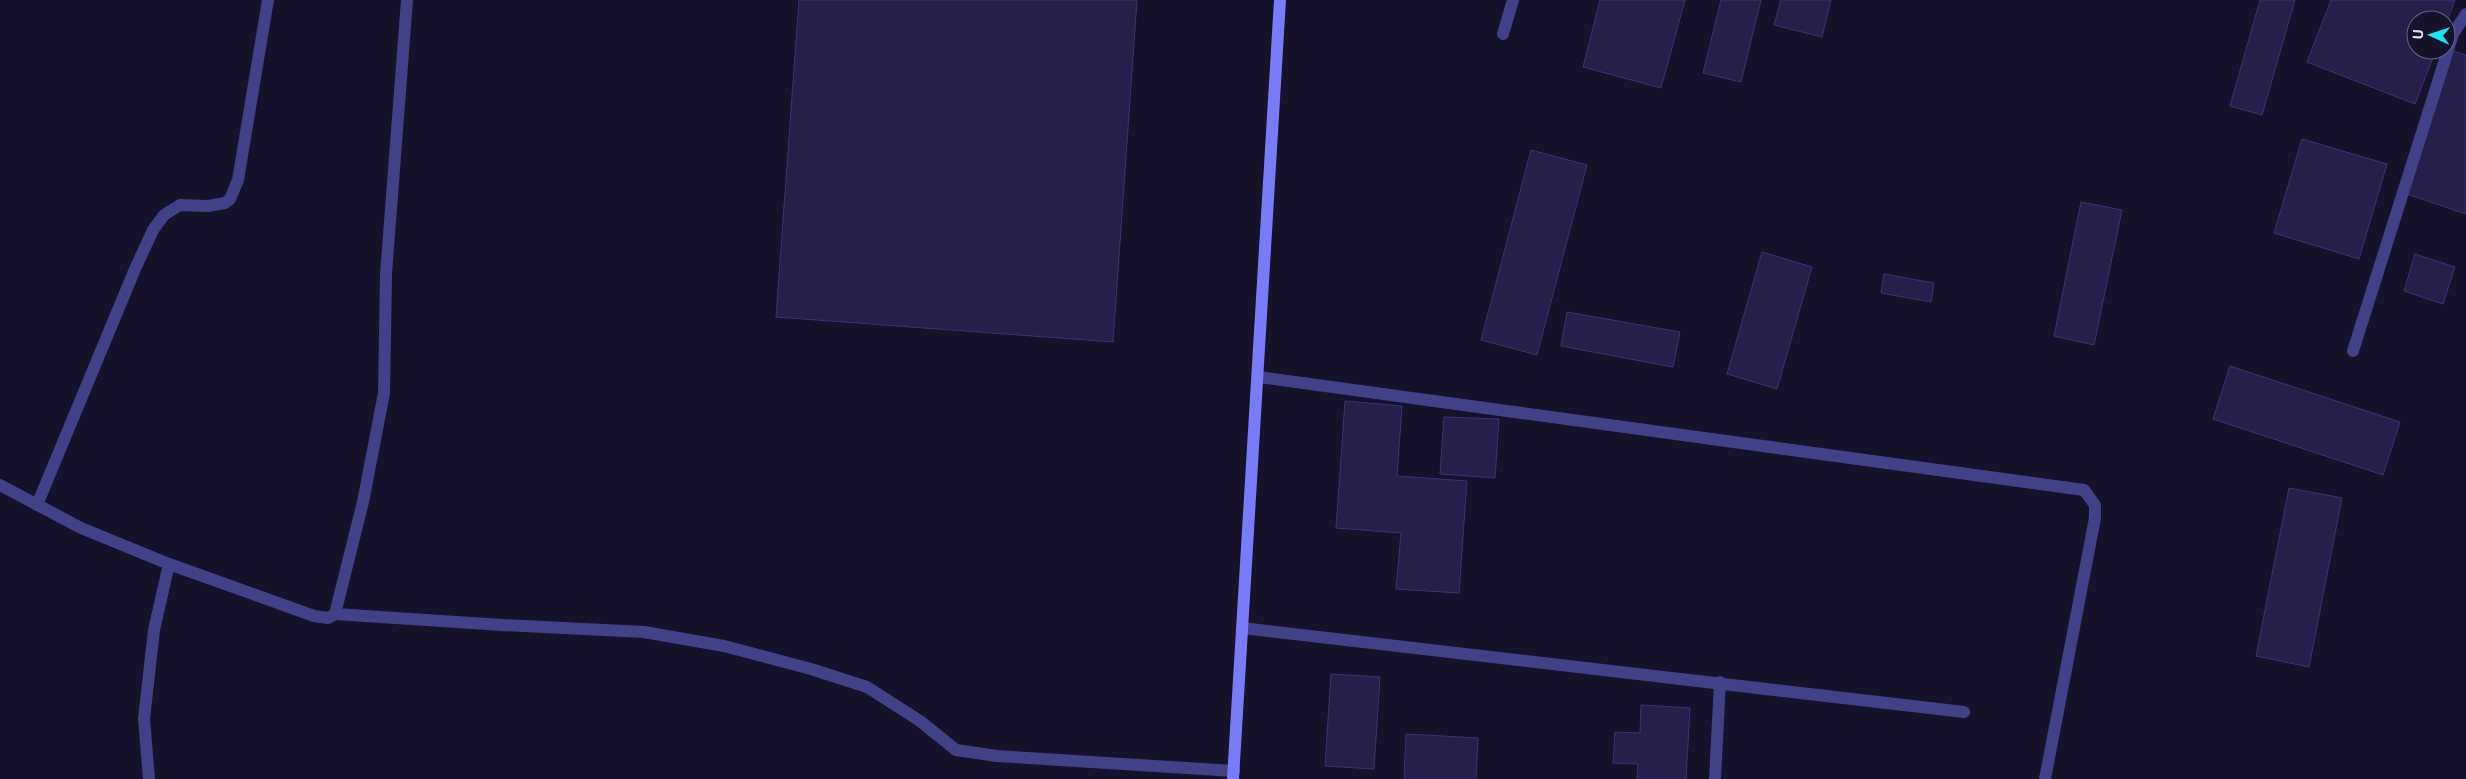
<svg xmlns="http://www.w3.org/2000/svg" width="2466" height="779" font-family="'Public Sans',sans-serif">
<rect width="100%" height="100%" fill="#15122a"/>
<g fill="#261f4a" stroke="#3c3274">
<path d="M799,0h338l-24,342 -337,-25z"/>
<path d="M1600,0h85l-24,88 -78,-21z"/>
<path d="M1721,0h40l-20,82 -38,-9z"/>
<path d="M1781,0h50l-9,37 -48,-12z"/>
<path d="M2260,0h35l-33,115 -32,-9z"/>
<path d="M2331,0h124l-9,24v-4h-30v30h20l-21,54 -108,-42z"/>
<path d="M2453,51l13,4v159l-59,-20z"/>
<path d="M2302,139l85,25 -28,95 -85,-26z"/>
<path d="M1531,150l56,15 -50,190 -56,-15z"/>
<path d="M2081,202l41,8 -28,135 -40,-9z"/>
<path d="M1762,252l50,15 -35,122 -50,-15z"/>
<path d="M2415,254l40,13 -12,37 -39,-13z"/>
<path d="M1884,274l50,9 -3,19 -50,-9z"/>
<path d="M1567,312l113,20 -7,35 -112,-21z"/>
<path d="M2230,366l170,56 -17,53 -170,-56z"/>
<path d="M1345,401l57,5 -5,70 70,5 -8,112 -63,-4 5,-56 -65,-5z"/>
<path d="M1444,417l55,2 -4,59 -55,-4z"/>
<path d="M2289,488l53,10 -33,169 -53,-11z"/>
<path d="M1331,674l49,3 -6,92 -49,-3z"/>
<path d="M1641,705l49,3 -4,71h-49l1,-15 -25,-1 2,-31 25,1z"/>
<path d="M1406,734l72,4 -2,41h-72z"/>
</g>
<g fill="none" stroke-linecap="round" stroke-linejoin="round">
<g stroke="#404186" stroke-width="12">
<path d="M1503,34l10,-34"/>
<path d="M2353,351l100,-317 13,-20"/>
</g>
<g stroke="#404186" stroke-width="12">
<path d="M1259,377l825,113 11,15v13l-50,261"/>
<path d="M0,485l81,43 88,36 145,52 14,2 7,-4 28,-112 21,-109 2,-119 21,-274"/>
<path d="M37,505l98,-236 18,-39 11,-15 16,-10 28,1 17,-3 5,-4 8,-19 30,-180"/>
<path d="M335,614l167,11 142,7 80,14 87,23 56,18 53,34 36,29 41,6 237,15"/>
<path d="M1242,628l722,84"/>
<path d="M149,779l-5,-60 10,-89 15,-66"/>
<path d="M1715,779l5,-97"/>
</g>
<path stroke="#787cf8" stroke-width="12" d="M1233,779l47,-779"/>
</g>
<g transform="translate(2431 35) rotate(273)"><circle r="24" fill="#15122a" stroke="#66637e"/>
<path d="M0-4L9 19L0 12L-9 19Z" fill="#12e8f3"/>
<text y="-8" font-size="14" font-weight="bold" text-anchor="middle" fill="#dfdcfd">U</text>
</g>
</svg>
